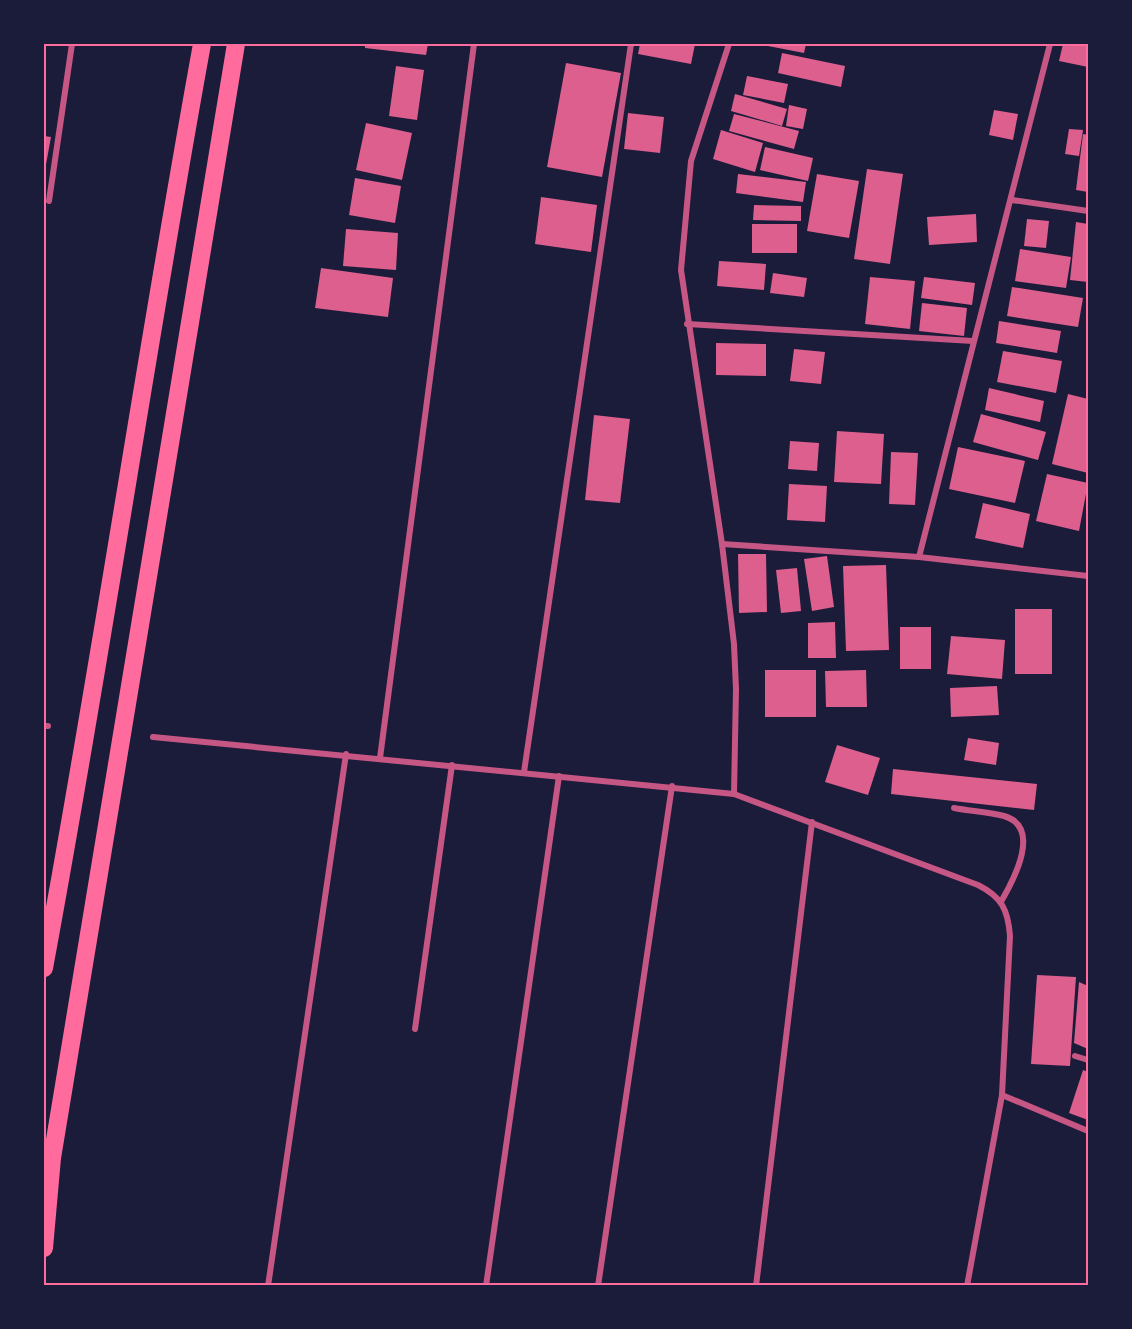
<svg xmlns="http://www.w3.org/2000/svg" width="1132" height="1329" font-family="Roboto,sans-serif">
<rect width="100%" height="100%" fill="#1b1b3a"/>
<g fill="#dd5f8e">
<path d="M365,44h63l-2,11 -61,-7z"/>
<path d="M640,44h55l-4,20 -53,-10z"/>
<path d="M769,44h37l-2,9 -36,-7z"/>
<path d="M1063,44h25v23l-29,-6z"/>
<path d="M782,53l63,13 -4,21 -63,-14z"/>
<path d="M566,63l55,10 -19,104 -55,-10z"/>
<path d="M396,66l28,4 -7,50 -28,-4z"/>
<path d="M747,76l41,8 -4,19 -41,-8z"/>
<path d="M735,94l52,15 -5,17 -51,-15z"/>
<path d="M789,105l18,4 -4,20 -17,-3z"/>
<path d="M994,110l24,4 -5,26 -24,-5z"/>
<path d="M628,113l36,4 -4,36 -36,-4z"/>
<path d="M734,114l65,17 -5,18 -65,-18z"/>
<path d="M366,123l46,10 -10,47 -46,-10z"/>
<path d="M1069,129l14,1 -4,26 -14,-2z"/>
<path d="M721,130l42,13 -8,29 -42,-13z"/>
<path d="M1083,134l5,1v57l-12,-2z"/>
<path d="M44,136l7,1 -6,33h-1z"/>
<path d="M765,147l48,11 -5,23 -48,-11z"/>
<path d="M867,169l36,5 -13,90 -36,-5z"/>
<path d="M738,174l68,8 -3,20 -67,-9z"/>
<path d="M817,174l42,7 -10,57 -42,-7z"/>
<path d="M355,178l46,8 -6,37 -46,-8z"/>
<path d="M541,197l56,8 -6,47 -56,-8z"/>
<path d="M754,205l47,1v15l-48,-1z"/>
<path d="M976,214l1,28 -48,3 -2,-28z"/>
<path d="M1027,219l22,2 -3,27 -22,-2z"/>
<path d="M1076,222l12,2v58l-18,-2z"/>
<rect x="752" y="224" width="45" height="29"/>
<path d="M346,229l52,4 -2,37 -53,-4z"/>
<path d="M1020,249l51,8 -5,31 -51,-7z"/>
<path d="M719,261l47,3 -2,26 -47,-4z"/>
<path d="M321,268l72,10 -5,39 -73,-9z"/>
<path d="M773,273l34,5 -3,19 -34,-4z"/>
<path d="M870,277l45,4 -5,48 -45,-5z"/>
<path d="M924,277l51,6 -3,22 -51,-7z"/>
<path d="M1012,287l71,11 -5,29 -71,-11z"/>
<path d="M922,303l45,5 -3,28 -45,-5z"/>
<path d="M999,321l62,10 -4,22 -61,-10z"/>
<path d="M716,343l50,1v32l-50,-1z"/>
<path d="M794,349l31,3 -4,32 -31,-3z"/>
<path d="M1003,351l59,10 -6,32 -59,-11z"/>
<path d="M989,388l55,13 -4,21 -55,-12z"/>
<path d="M1068,394l20,5v74l-36,-9z"/>
<path d="M981,414l65,18 -8,28 -65,-18z"/>
<path d="M594,415l36,4 -10,84 -35,-3z"/>
<path d="M837,431l47,3 -3,50 -47,-2z"/>
<path d="M790,441l29,2 -2,28 -29,-2z"/>
<path d="M958,447l67,14 -10,42 -66,-14z"/>
<path d="M891,452l27,1 -3,52 -26,-1z"/>
<path d="M1047,474l41,9 -9,48 -43,-10z"/>
<path d="M789,484l38,2 -2,36 -38,-2z"/>
<path d="M983,503l47,11 -7,34 -48,-10z"/>
<path d="M738,554h28l1,58 -28,1z"/>
<path d="M827,556l7,51 -22,4 -8,-52z"/>
<path d="M886,565l3,85 -43,1 -3,-85z"/>
<path d="M797,568l4,43 -20,2 -5,-43z"/>
<rect x="1015" y="609" width="37" height="65"/>
<path d="M835,622l1,36h-28v-35z"/>
<rect x="900" y="627" width="31" height="42"/>
<path d="M951,636l54,4 -3,39 -55,-5z"/>
<rect x="765" y="670" width="51" height="47"/>
<path d="M866,670l1,37h-41l-1,-36z"/>
<path d="M997,686l2,29 -48,2 -1,-29z"/>
<path d="M968,738l31,5 -3,22 -32,-5z"/>
<path d="M837,745l43,13 -12,37 -43,-13z"/>
<path d="M893,769l144,15 -3,26 -143,-16z"/>
<path d="M1037,975l39,2 -6,89 -39,-2z"/>
<path d="M1079,982l9,4v63l-14,-6z"/>
<path d="M1083,1070l5,2v48l-19,-7z"/>
</g>
<g fill="none" stroke-linecap="round" stroke-linejoin="round">
<g stroke="#c65784" stroke-width="6">
<path d="M729,44l-38,117 -10,109 41,274 12,100 2,45 -2,105"/>
<path d="M1012,200l76,11"/>
<path d="M49,201l23,-157"/>
<path d="M687,324l286,17"/>
<path d="M722,544l197,13 169,19"/>
<path d="M919,557l131,-513"/>
<path d="M44,726h4"/>
<path d="M153,737l581,57 244,91c24,12 30,25 32,51l-8,159 86,36"/>
<path d="M380,758l94,-714"/>
<path d="M524,772l107,-728"/>
<path d="M954,808c16,3 34,4 50,8 38,11 10,63 -2,84"/>
<path d="M415,1029l37,-264"/>
<path d="M1075,1056l13,4"/>
<path d="M268,1286l78,-532"/>
<path d="M486,1286l73,-510"/>
<path d="M598,1286l74,-500"/>
<path d="M756,1286l56,-464"/>
<path d="M967,1286l35,-191"/>
</g>
<g stroke="#ff6b9d" stroke-width="18">
<path d="M44,968c57,-307 102,-617 158,-924"/>
<path d="M44,1248l8,-90 184,-1114"/>
</g>
</g>
<rect width="1132" height="1329" fill="none" stroke="#1b1b3a" stroke-width="90"/>
<rect x="45" y="45" width="1042" height="1239" fill="none" stroke="#ff6b9d" stroke-width="2"/>
</svg>
